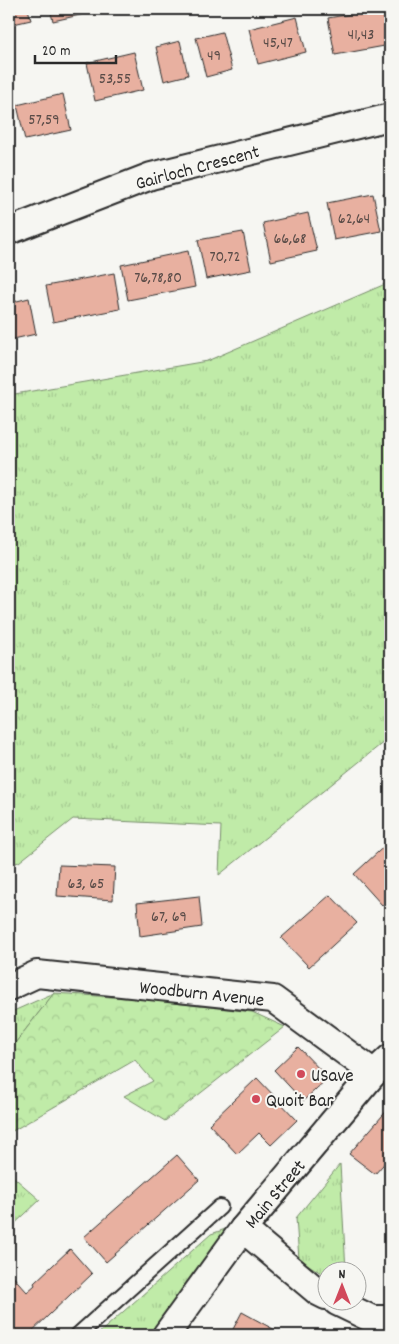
<svg xmlns="http://www.w3.org/2000/svg" width="399" height="1344" font-family="Dekko,sans-serif">
<defs>
<pattern id="grass-tufts" width="24" height="20" patternUnits="userSpaceOnUse" patternTransform="scale(1.25)"><rect width="24" height="20" fill="#c0eba8"/><path d="M3 7l-1-3M5 7V3M7 7l1-3M15 17l-1-3M17 17v-4M19 17l1-3" fill="none" stroke="#a5ca91"/></pattern>
<pattern id="forest-crowns" width="20" height="18" patternUnits="userSpaceOnUse" patternTransform="scale(1.25)"><rect width="20" height="18" fill="#c0eba8"/><path d="M2 6a3 3 0 1 1 6 0M12 15a3 3 0 1 1 6 0" fill="none" stroke="#a5ca91"/></pattern>
</defs>
<rect width="100%" height="100%" fill="#f6f6f2"/>
<filter id="ink" filterUnits="userSpaceOnUse"><feTurbulence type="fractalNoise" baseFrequency=".02" numOctaves="2"/><feDisplacementMap in="SourceGraphic" scale="10" xChannelSelector="R" yChannelSelector="G"/><feConvolveMatrix kernelMatrix="1 2 1 2 8 2 1 2 1" color-interpolation-filters="sRGB"/></filter>
<g filter="url(#ink)">
<g fill="url(#grass-tufts)" stroke="#768b6a">
<path d="M390,282v455l-171,138 2,-49 -148,-7 -54,43 -10,3v-470l198,-34z"/>
<path d="M54,993l-45,58v-38z"/>
<path d="M340,1164l6,107 -20,1v4l-27,-17 -3,-41z"/>
<path d="M9,1173l31,27 -31,29z"/>
<path d="M237,1225l-26,30 -63,80h-51l114,-101z"/>
</g>
<path fill="url(#forest-crowns)" stroke="#768b6a" d="M54,993l87,6 111,13 33,15 -120,94 -41,-25 29,-15 -18,-21 -126,73v-82z"/>
<g fill="#e8b0a0" stroke="#2b2b2b">
<path d="M9,9h19l3,11 -22,5z"/>
<path d="M50,9h47l1,2 -45,10z"/>
<path d="M380,9h8l2,36 -55,10 -7,-37z"/>
<path d="M297,17l9,35 -48,12 -9,-35z"/>
<path d="M222,32l10,38 -26,7 -10,-39z"/>
<path d="M180,41l8,34 -24,6 -8,-34z"/>
<path d="M134,52l9,38 -48,11 -8,-38z"/>
<path d="M63,94l8,36 -46,10 -8,-35z"/>
<path d="M390,192v24l-3,1 -4,-24z"/>
<path d="M373,194l8,37 -47,9 -7,-37z"/>
<path d="M308,213l9,38 -46,10 -8,-38z"/>
<path d="M243,232l8,38 -45,9 -8,-39z"/>
<path d="M188,251l7,36 -67,13 -7,-35z"/>
<path d="M114,273l6,36 -67,13 -7,-36z"/>
<path d="M29,298l7,36 -27,6v-37z"/>
<path d="M390,841v56l-8,8 -28,-31z"/>
<path d="M59,865l56,2 -2,33 -56,-4z"/>
<path d="M330,895l27,28 -48,44 -28,-29z"/>
<path d="M199,896l3,31 -62,9 -3,-33z"/>
<path d="M298,1047l30,31 -25,23 -29,-31z"/>
<path d="M257,1078l40,42 -26,25 -12,-12 -22,21 -28,-30z"/>
<path d="M390,1107v50l-15,17 -26,-20z"/>
<path d="M177,1155l22,25 -93,82 -22,-25z"/>
<path d="M70,1249l22,25 -64,61h-10l-9,-10v-53l18,20 8,-7 -1,-2z"/>
<path d="M242,1312l42,23h-54z"/>
</g>
<g fill="none" stroke-linecap="round" stroke-linejoin="round">
<g stroke="#2b2b2b" stroke-width="18">
<path id="service" d="M78,1335l142,-128"/>
</g>
<g stroke="#2b2b2b" stroke-width="30">
<g id="minor">
<path d="M9,231l142,-55 239,-59"/>
<path d="M9,987l28,-13 236,25 101,74"/>
<path d="M243,1229l75,63 8,4"/>
<path d="M337,1302l35,17h18"/>
<path d="M166,1335l77,-106 131,-156 16,-15"/>
</g>
</g>
<use href="#service" stroke="#f6f6f2" stroke-width="14"/>
<use href="#minor" stroke="#f6f6f2" stroke-width="26"/>
</g>
</g>
<g fill="#d1495b" stroke="#f6f6f2" stroke-width="2">
<circle cx="301" cy="1074" r="5"/>
<circle cx="256" cy="1099" r="5"/>
</g>
<g text-anchor="middle" stroke-width="4" stroke-linejoin="round" paint-order="stroke">
<g font-size="16" fill="#5a4c48">
<text x="361" y="39">41,43</text>
<text x="278" y="47">45,47</text>
<text x="214" y="60">49</text>
<text x="115" y="83">53,55</text>
<text x="44" y="124">57,59</text>
<text x="354" y="223">62,64</text>
<text x="290" y="243">66,68</text>
<text x="225" y="261">70,72</text>
<text x="158" y="282">76,78,80</text>
<text x="86" y="888">63, 65</text>
<text x="169" y="921">67, 69</text>
</g>
<g font-size="19" fill="#2b2b2b" stroke="#f6f6f2">
<text transform="translate(197 166) rotate(-15)" y="7">Gairloch Crescent</text>
<text transform="translate(202 992) rotate(6)" y="7">Woodburn Avenue</text>
<text transform="translate(274 1193) rotate(-50)" y="7">Main Street</text>
</g>
<g font-size="19" fill="#2b2b2b" stroke="#f6f6f2" text-anchor="start">
<text x="311" y="1081">USave</text>
<text x="266" y="1106">Quoit Bar</text>
</g>
</g>
<rect width="399" height="1344" fill="none" stroke="#f6f6f2" stroke-width="30"/>
<rect x="15" y="15" width="369" height="1314" fill="none" stroke="#2b2b2b" stroke-width="2" filter="url(#ink)"/>
<g transform="translate(342 1286)"><circle r="24" fill="#f6f6f2" stroke="#a5a5a2"/>
<path d="M0-4L9 19L0 12L-9 19Z" fill="#d1495b"/>
<text y="-8" font-size="14" font-weight="bold" text-anchor="middle" fill="#2b2b2b">N</text>
</g>
<path d="M35 55v8h81v-8" fill="none" stroke="#2b2b2b" stroke-width="2.5"/>
<text x="42" y="55" font-size="15" fill="#2b2b2b" stroke="#f6f6f2" stroke-width="4" paint-order="stroke">20 m</text>
</svg>
